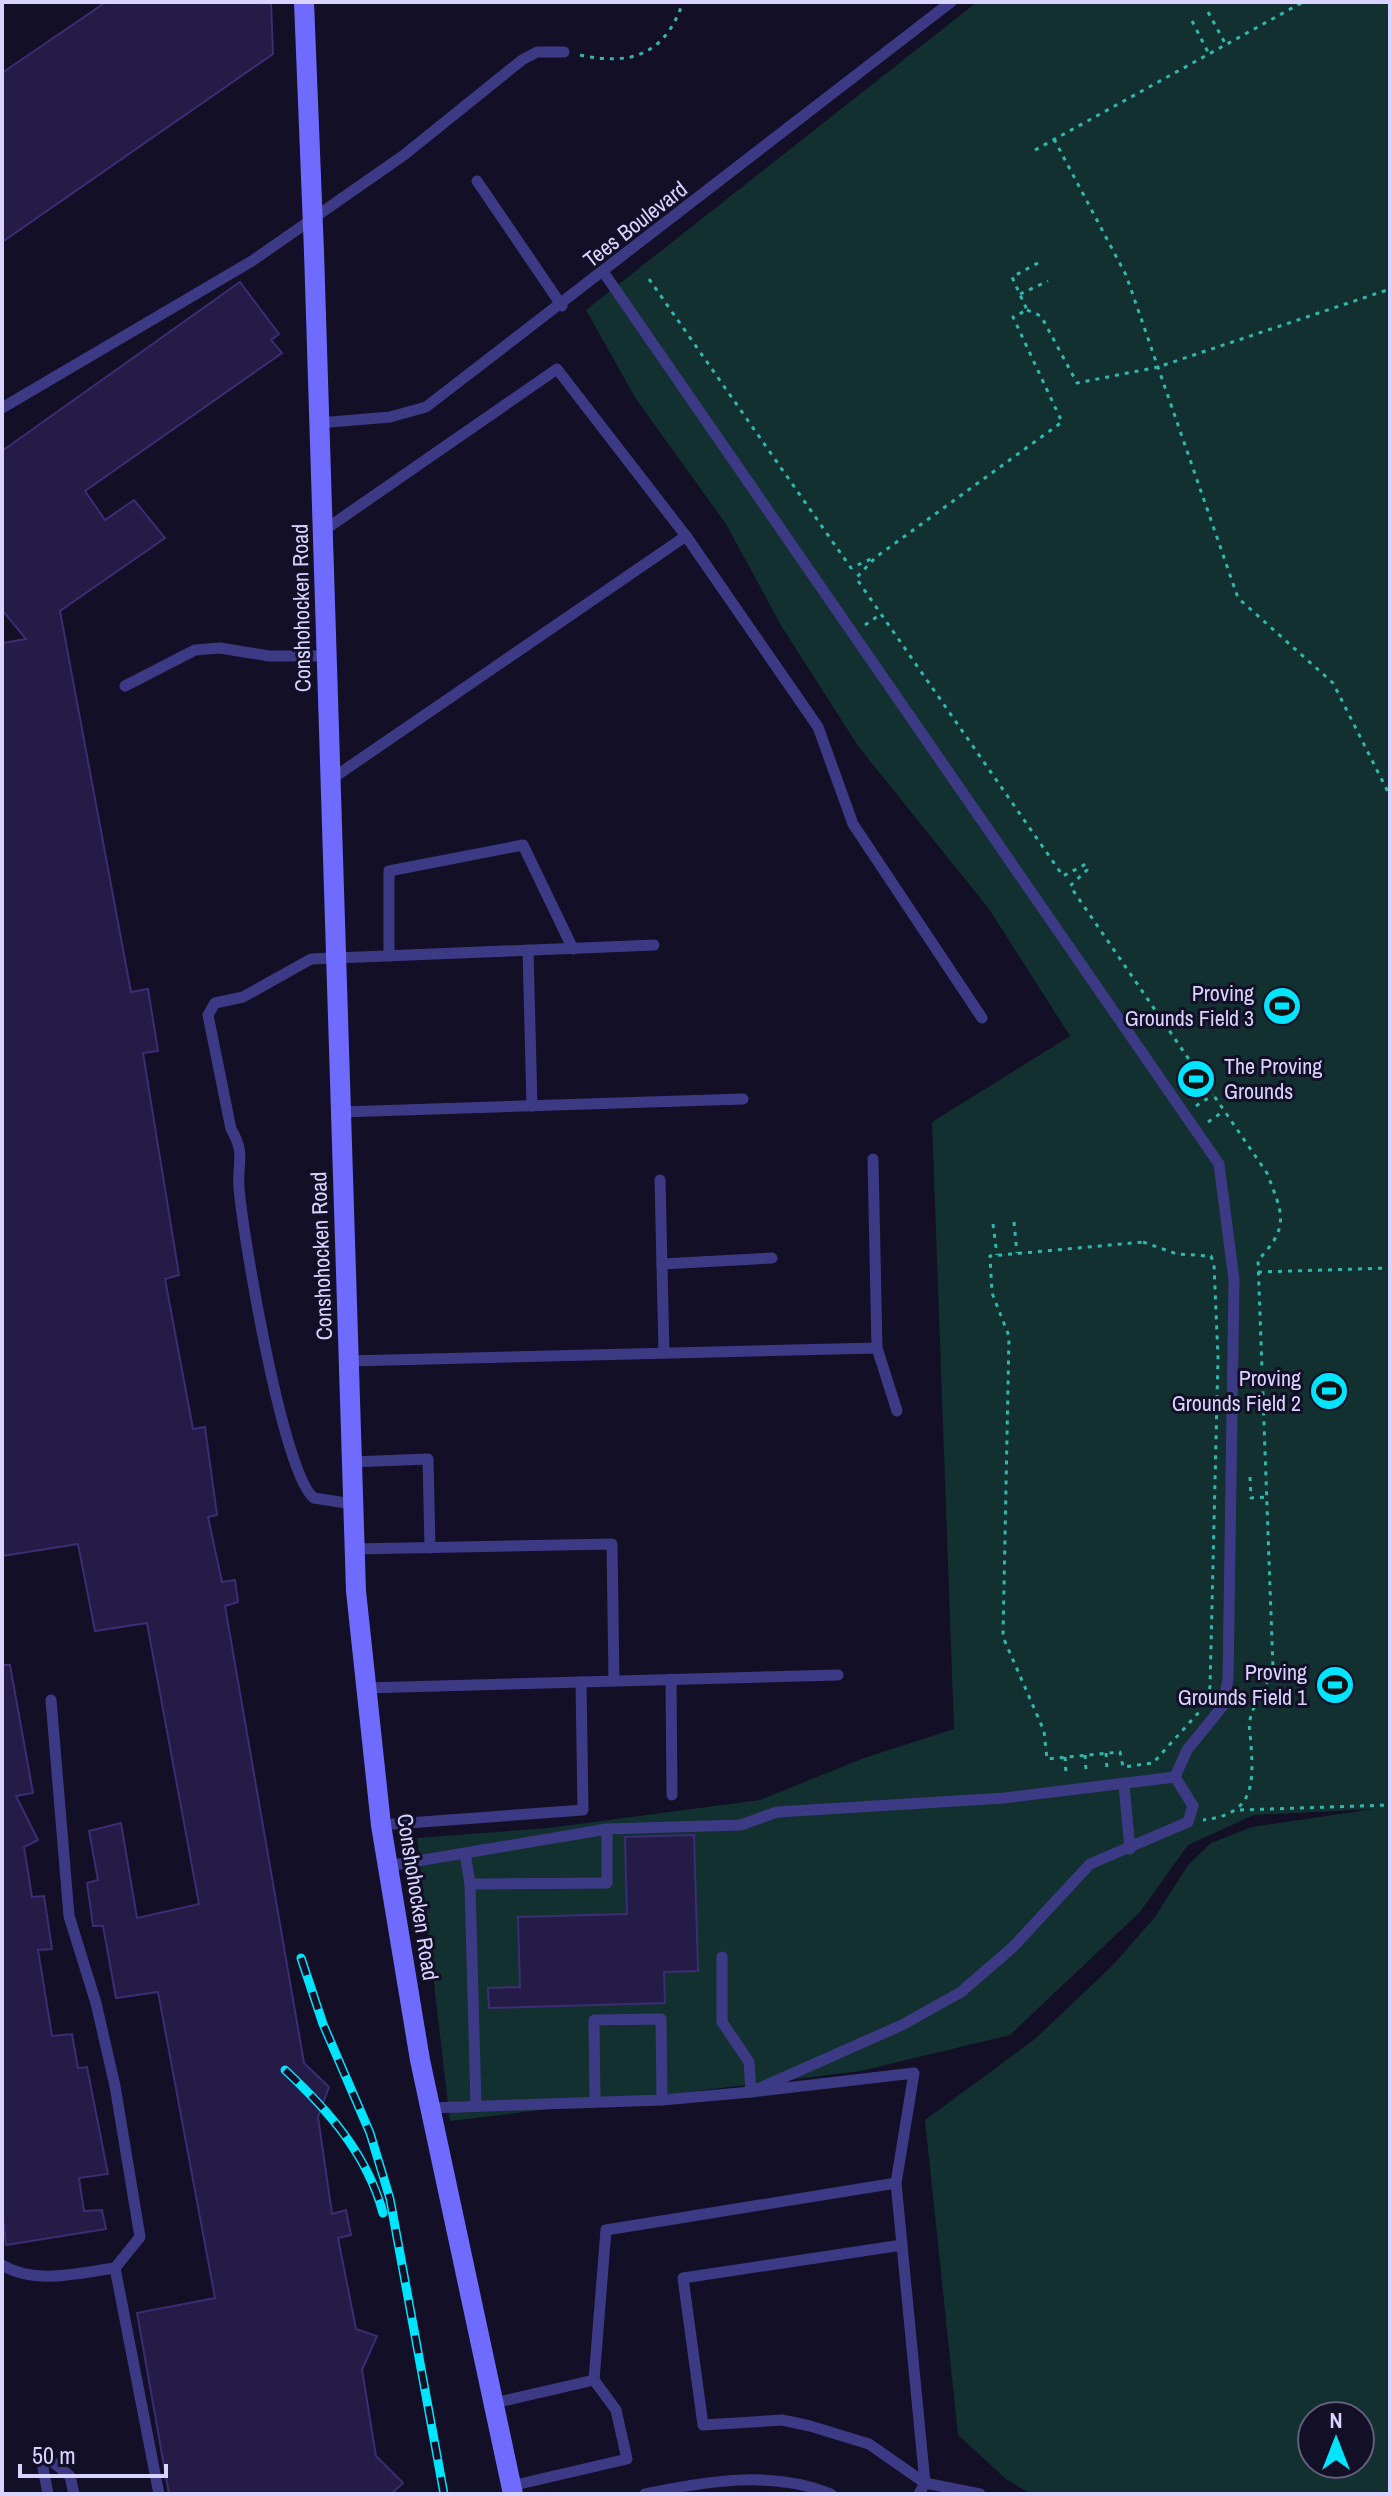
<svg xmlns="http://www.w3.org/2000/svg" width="1392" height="2496" font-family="'Archivo Narrow',sans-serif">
<rect width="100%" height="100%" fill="#130f26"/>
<path fill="#12302f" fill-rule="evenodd" d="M977,2h413v2492h-359l-25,-15 -48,-44 -33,-315 110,-81 78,-74 42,-48 33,-52 23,-22 41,-16 122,-18 -120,6 -66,30 -48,67 -130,123 -149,36 -411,50 -33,-283 131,-10 212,-28 104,-42 90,-29 -22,-607 138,-86 -81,-127 -131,-163 -76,-119 -56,-103 -90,-125 -50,-89zM1312,2416h48v48h-48z"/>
<g fill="#241b47" stroke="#3b2d73" stroke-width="2">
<path d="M106,2h165l2,52 -271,188v-169z"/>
<path d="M240,282l39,52 -8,6 11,13 -197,138 20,29 29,-20 31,38 -105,73 71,381 17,-3 10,62 -15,2 36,222 -14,4 28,150 12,-2 12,88 -9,2 14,65 13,-2 3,22 -13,4 79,457 25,24 -11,30 14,97 14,-4 5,25 -13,3 18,91 21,7 -15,34 14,86 27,27 -12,11h-222l-32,-181 78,-15 -57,-306 -42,6 -13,-72h-10l-6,-43 11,-3 -9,-49 32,-8 16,95 62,-14 -52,-281 -52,8 -17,-87 -76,12v-913l24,-4 -24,-29v-159z"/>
<path d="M2,1665h8l23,128 -17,3 22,44 -14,7 8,50 12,-1 8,53 -14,1 14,86 20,-2 6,34 9,-1 21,107 -29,4 5,33 18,-1 4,19 -100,16 -4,-37z"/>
<path d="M694,1835l4,136 -34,1 1,31 -176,5 -1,-20 32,-1 -2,-70 109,-3 -2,-77z"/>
</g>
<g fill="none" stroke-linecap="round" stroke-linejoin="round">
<g stroke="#2fb8b0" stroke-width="3" stroke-dasharray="4 6" stroke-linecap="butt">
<path d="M1208,12l18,33"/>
<path d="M1192,21l17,33"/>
<path d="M580,55c51,11 85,0 103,-53"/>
<path d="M1054,139l72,136 112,323 95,85 57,113"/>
<path d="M1035,150l268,-148"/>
<path d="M1038,263l-26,14 15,33 -14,7 49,105 -186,135 -20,21 207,298 23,-12 1,6 -17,16 197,287c15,40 24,53 -9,87l15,409c-6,17 -20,34 -23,51 -2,7 1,18 1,25 3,44 1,69 -48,75"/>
<path d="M649,279l202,289 22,-10"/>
<path d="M1020,294l28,-13"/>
<path d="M1027,310l14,6 36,67 81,-16 232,-78"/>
<path d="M865,625l16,-11"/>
<path d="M1196,1106l17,-11"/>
<path d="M1208,1122l16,-11"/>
<path d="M1014,1222l3,31"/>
<path d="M993,1224l4,31"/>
<path d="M1143,1242l34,12 34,2 3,9 4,93 -8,329 -10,24 -47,52 -30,4 -3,-15 -73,7 -3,-28 -41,-94 6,-301 -17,-43 -2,-37z"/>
<path d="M1258,1272l132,-4"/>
<path d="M1250,1477l1,21 15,-1"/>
<path d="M1106,1753l1,16"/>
<path d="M1085,1755l1,16"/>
<path d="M1065,1757l1,17"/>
<path d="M1240,1810l150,-5"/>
</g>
<g stroke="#3d3a85" stroke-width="11">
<path d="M477,181l85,125"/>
<path d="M604,273l615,891 15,116 -6,400 -6,27 -35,43 -12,27"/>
<path d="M2,408l250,-147 152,-106 118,-95 15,-8h27"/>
<path d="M319,423l71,-6 36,-10 525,-405"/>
<path d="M323,531l234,-162 129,167 -356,244"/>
<path d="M686,536l132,191 35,97 129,194"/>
<path d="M125,686l70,-36 25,-2 49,8h56"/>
<path d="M528,950l4,156"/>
<path d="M389,956v-85l134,-26 50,104"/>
<path d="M341,1112l402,-13"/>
<path d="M660,1180l4,173"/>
<path d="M662,1264l110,-6"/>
<path d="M877,1348l20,63"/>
<path d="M348,1361l529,-13 -4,-189"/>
<path d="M352,1462l76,-3 2,89"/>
<path d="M353,1504l-39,-6c-31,-23 -71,-262 -75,-310 -2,-26 7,-34 -8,-59l-23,-114 7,-12 28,-6 68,-38 343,-14"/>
<path d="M354,1549l258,-5 2,137"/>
<path d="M671,1679l1,116"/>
<path d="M366,1688l472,-13"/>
<path d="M1124,1785l6,64"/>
<path d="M381,1825l202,-15 -2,-128"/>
<path d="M465,1853l5,31 137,-1v-54"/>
<path d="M388,1866l219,-37 134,-4 36,-13 227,-14 171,-21 18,29 -5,16 -98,42 -77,83 -52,45 -59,33 -151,67 -89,8 -232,8"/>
<path d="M470,1884l6,222"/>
<path d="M595,2102l-1,-82 67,-1 1,81"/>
<path d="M896,2183l29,300 -6,11"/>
<path d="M902,2245l-219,33 20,147 79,-5 28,6 59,18 56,39 55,11"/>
<path d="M2,2265c33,20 77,8 113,3l25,-31 -25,-151 -19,-83 -27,-87 -18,-216"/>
<path d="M115,2268l44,226"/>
<path d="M494,2403l100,-23 12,-150 290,-47 18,-110 -163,19 -2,-30 -27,-40v-65"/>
<path d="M511,2486l116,-27 -11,-49 -22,-30"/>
<path d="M48,2494l-8,-42 30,24 4,18"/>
<path d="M645,2494c61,-13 127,-24 186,0"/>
</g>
<g stroke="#6f6bff" stroke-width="20">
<path d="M304,2l7,175"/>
<path d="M314,252l42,1339 25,234 39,235 93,434"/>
</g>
<g stroke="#00e5ff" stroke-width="9">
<g id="rail">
<path d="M301,1958l22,66 47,109 20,66 54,295"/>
<path d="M285,2070c43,40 82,84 98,143"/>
</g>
</g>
<use href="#rail" stroke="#130f26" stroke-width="6" stroke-dasharray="18" stroke-linecap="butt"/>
<path stroke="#6f6bff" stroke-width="20" d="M311,177l3,75"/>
</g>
<defs>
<g id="stadium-disc" transform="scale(2)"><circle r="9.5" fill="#00e5ff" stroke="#130f26"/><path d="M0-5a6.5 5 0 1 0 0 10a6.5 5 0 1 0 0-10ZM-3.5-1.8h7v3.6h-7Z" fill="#111"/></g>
</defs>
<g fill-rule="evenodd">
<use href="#stadium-disc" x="1282" y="1006"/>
<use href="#stadium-disc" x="1196" y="1079"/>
<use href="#stadium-disc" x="1329" y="1391"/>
<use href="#stadium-disc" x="1335" y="1685"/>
</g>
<g text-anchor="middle" stroke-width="6" stroke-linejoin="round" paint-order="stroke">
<g font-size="22" fill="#d9d4ff" stroke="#130f26">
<text transform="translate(635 224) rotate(-38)" y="8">Tees Boulevard</text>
<text transform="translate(301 608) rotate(-91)" y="8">Conshohocken Road</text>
<text transform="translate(321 1256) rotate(-92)" y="8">Conshohocken Road</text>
<text transform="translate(418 1897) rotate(81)" y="8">Conshohocken Road</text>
</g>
<g font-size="22" fill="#d9d4ff" stroke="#130f26" text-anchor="end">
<text x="1254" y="1001">Proving<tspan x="1254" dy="25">Grounds Field 3</tspan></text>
<text x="1224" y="1074" text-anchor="start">The Proving<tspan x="1224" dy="25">Grounds</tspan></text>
<text x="1301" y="1386">Proving<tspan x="1301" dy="25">Grounds Field 2</tspan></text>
<text x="1307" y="1680">Proving<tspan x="1307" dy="25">Grounds Field 1</tspan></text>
</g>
</g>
<rect width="1392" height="2496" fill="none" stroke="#d9d4ff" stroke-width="8"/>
<g transform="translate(1336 2440)"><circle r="38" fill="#130f26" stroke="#625e7d" stroke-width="2"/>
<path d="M0-6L14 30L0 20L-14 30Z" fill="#00e5ff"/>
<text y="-12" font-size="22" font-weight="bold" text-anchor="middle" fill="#d9d4ff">N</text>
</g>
<path d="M20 2464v12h146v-12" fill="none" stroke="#d9d4ff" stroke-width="4"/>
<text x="32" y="2464" font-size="24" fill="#d9d4ff" stroke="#130f26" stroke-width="6" paint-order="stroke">50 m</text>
</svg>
